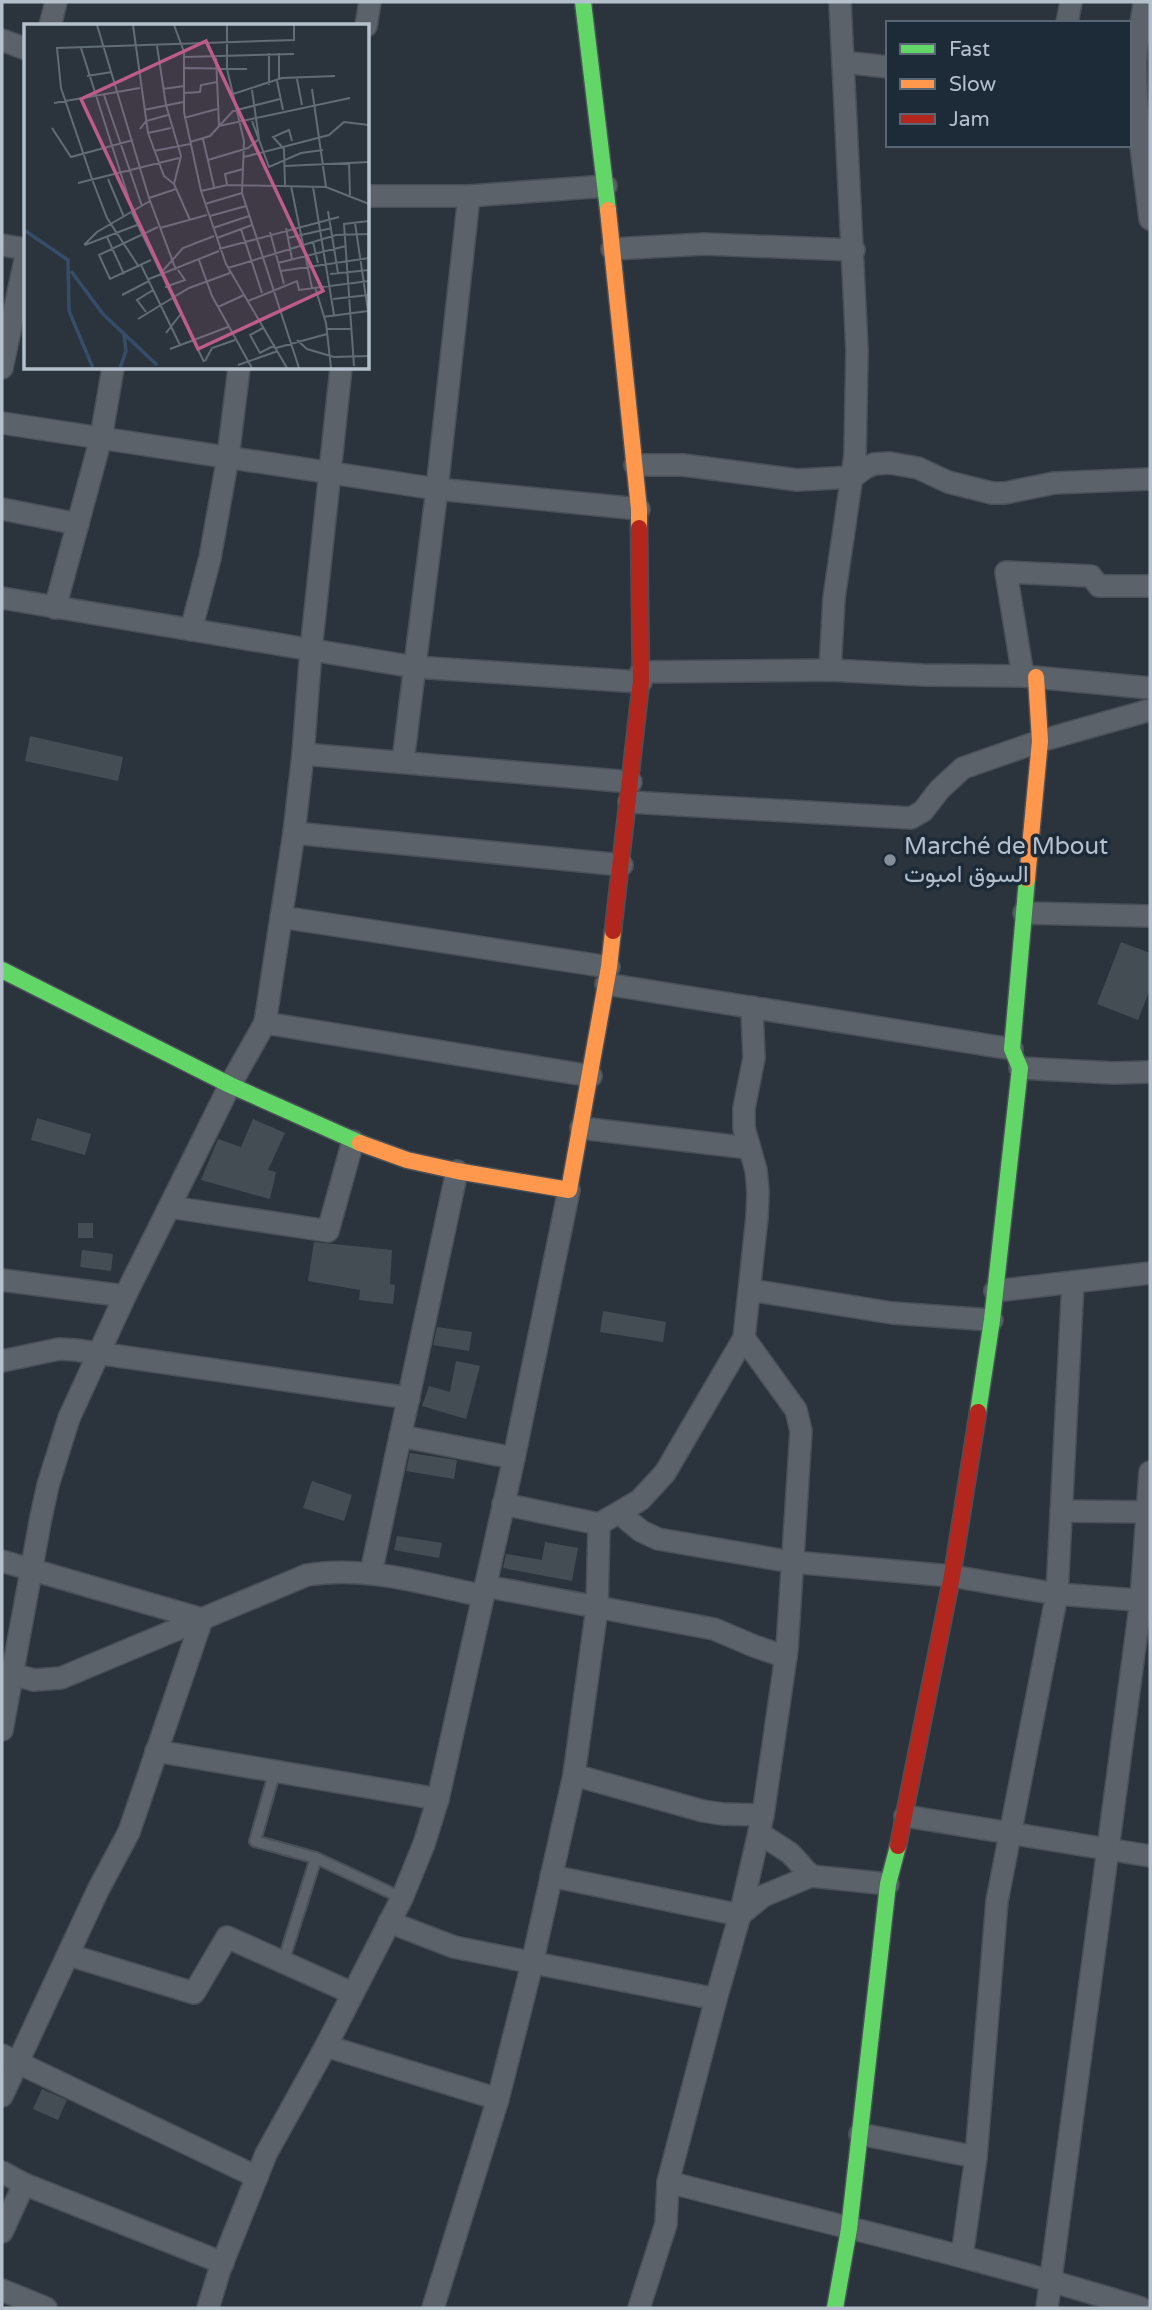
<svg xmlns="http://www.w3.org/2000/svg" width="1152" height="2310" font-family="'Varela Round',Vazirmatn,sans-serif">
<rect width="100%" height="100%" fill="#2b343d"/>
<g fill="#454d54">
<path d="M30,736l93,21 -5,24 -93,-20z"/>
<path d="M1121,942l29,11v36l-12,31 -41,-16z"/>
<path d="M37,1118l54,16 -6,21 -54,-15z"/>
<path d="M253,1119l32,14 -17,37 8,2 -6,27 -69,-19 17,-41 23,8z"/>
<rect x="78" y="1223" width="15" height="15"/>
<path d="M314,1242l78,8 -2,34 5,1 -2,19 -34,-4 1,-10 -52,-9z"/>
<path d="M82,1250l31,4 -2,17 -31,-4z"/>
<path d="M603,1311l63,11 -3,20 -63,-10z"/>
<path d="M437,1327l35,5 -3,19 -36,-6z"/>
<path d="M456,1361l24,5 -14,53 -44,-13 7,-20 21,6z"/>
<path d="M410,1453l47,7 -3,19 -48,-8z"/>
<path d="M312,1481l40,14 -8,26 -41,-13z"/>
<path d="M397,1536l45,7 -3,15 -45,-8z"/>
<path d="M545,1542l33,6 -6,33 -69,-13 3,-14 36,6z"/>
<path d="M42,2089l25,11 -9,20 -25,-11z"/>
</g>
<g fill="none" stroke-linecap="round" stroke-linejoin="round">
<g stroke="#495057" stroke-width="14">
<g id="lane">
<path d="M275,1771l-20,70 61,17 86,40"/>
<path d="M283,1962l33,-104"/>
</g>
</g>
<g stroke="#495057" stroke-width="24">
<g id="street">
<path d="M1144,2c-1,18 -7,35 -8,54 -2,54 8,110 14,163"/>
<path d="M1067,23l4,-21"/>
<path d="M50,26l6,-24"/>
<path d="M366,26l4,-24"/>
<path d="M2,40l24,9"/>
<path d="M843,62l45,5"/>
<path d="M368,196h101l137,-10"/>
<path d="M2,245l24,4"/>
<path d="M612,249l92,-5 150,6"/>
<path d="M2,368l24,-112"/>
<path d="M2,423l435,66 202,20"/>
<path d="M635,465h48l114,15 56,-3 12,-9 9,-4 16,-1 28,5 30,14 44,11h13l49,-10 96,-4"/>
<path d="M2,509l76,15"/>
<path d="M2,598l412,69 227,15"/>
<path d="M55,608l46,-170 12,-70"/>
<path d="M191,630l19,-72 18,-101 11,-89"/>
<path d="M830,670l4,-72 21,-143 2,-105 -17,-348"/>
<path d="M641,672l189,-2 93,5 100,1 127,12"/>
<path d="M1023,676l-17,-104 85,4 8,10h51"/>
<path d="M303,754l328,28"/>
<path d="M403,761l34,-272 32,-293"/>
<path d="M629,802l282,16 12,-7 17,-22 23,-21 77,-27 110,-31"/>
<path d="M294,833l328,32"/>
<path d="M1024,913l126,3"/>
<path d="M281,917l328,50"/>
<path d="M606,984l406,65"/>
<path d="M265,1023l326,53"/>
<path d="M1020,1068l93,5 37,-1"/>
<path d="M581,1128l168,20"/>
<path d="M170,1207l158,24 25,-90"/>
<path d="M2,1280l123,16"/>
<path d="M750,1290l142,23 100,7"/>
<path d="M995,1291l155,-18"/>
<path d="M2,1361l57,-12 17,1 333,48"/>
<path d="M400,1436l114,22"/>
<path d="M503,1504l96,20 41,-24 25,-27 79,-135 13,-121 1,-25 -2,-22 -12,-42v-20l10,-50 -2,-51"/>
<path d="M1061,1511l89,1"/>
<path d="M619,1513l22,18 17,8 134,23 160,14 105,18 93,7"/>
<path d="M2,1561l200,58 -73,213 -31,58 -96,206"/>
<path d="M371,1573l86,-402"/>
<path d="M485,1586l229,43 40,17 32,11"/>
<path d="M2,1672l32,8 27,-2 246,-103c59,-10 119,9 176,21"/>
<path d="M2,1730l39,-213 7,-32 21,-67 56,-122 105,-211 35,-62 29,-190 9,-79 8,-104 30,-282"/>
<path d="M156,1751l282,48"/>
<path d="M574,1775l129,36 20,3 40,1"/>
<path d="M905,1816l245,40"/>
<path d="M759,1833l31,20 21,23"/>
<path d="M551,1876l189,39 23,-19 48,-20 77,8"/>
<path d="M389,1922l65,25 262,52"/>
<path d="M69,1955l125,38 33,-56 125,56"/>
<path d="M326,2046l172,53"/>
<path d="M2,2055l255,122"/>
<path d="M860,2134l116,23"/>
<path d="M2,2172l22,12 199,79"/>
<path d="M668,2182c158,41 317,77 473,126"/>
<path d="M2,2232l22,-48"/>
<path d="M962,2256l14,-99 21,-256 60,-307 16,-312"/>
<path d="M2,2290l44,18"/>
<path d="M208,2308l12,-39 46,-115 60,-108 76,-148 22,-54 14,-45 76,-341 55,-268"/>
<path d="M433,2308l65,-209 34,-135 42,-189 23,-167 2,-84"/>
<path d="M639,2308l27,-84 2,-42 48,-183 24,-84 23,-100 24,-166 14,-218 -5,-21 -52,-72"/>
<path d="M1047,2308l94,-708 9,-128"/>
</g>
</g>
<g stroke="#495057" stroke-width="19">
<g id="fast">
<path d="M583,2l25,208"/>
<path d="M2,970l228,115 130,58"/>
<path d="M978,1412l14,-92 28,-252 -8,-19 15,-170"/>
<path d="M835,2308l14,-79 39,-345 10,-38"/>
</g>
</g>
<g stroke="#495057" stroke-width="19">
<g id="slow">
<path d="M608,210l31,299v19"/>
<path d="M1027,879l13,-138 -4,-64"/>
<path d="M360,1143l47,17 50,11 112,19 40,-223 4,-36"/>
</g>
</g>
<g stroke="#495057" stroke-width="19">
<g id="jam">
<path d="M613,931l28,-249 -2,-154"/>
<path d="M898,1846l54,-270 26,-164"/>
</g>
</g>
<use href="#lane" stroke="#5c6269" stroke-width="10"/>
<use href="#street" stroke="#5c6269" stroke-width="21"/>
<use href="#fast" stroke="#63d668" stroke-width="16"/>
<use href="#slow" stroke="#ff974d" stroke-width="16"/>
<use href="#jam" stroke="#b3261e" stroke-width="16"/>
</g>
<circle fill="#858f9b" stroke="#1d2a38" stroke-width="2.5" cx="890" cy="860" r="7"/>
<g text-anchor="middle" stroke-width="7" stroke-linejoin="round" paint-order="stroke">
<g font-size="24" fill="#b5c0cd" stroke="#1d2a38" text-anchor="start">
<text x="904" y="854">Marché de Mbout<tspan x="904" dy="28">السوق امبوت</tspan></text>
</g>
</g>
<g transform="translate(24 24)">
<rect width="345" height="345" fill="#2b343d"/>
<path fill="none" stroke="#354d68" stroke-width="3.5" d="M0,206l44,30 1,51 24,57M47,247l32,43 54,51M96,344l6,-17 -2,-16"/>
<path fill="none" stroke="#626c77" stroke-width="2" d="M73,1l52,173 27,72M109,1l15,108 16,43 10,8M150,1l10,27v60l17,79M203,1v44l17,72 -2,52 57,175M133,22l9,59 15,51 -7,28 16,36M57,24l52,164M245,29v32M255,29v26M192,32l3,70 131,-28M160,33l110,-3M161,44l62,1M63,52l25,-4M273,55l5,26M253,57l6,29M139,65l21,-3M288,65l14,98M160,69l16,-1 1,-7 16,-3M209,70l49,-16 53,-2M80,71l38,111M30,79l86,-15M120,86l39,-8M160,94l33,-9M228,97l17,46 32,-14 22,-3M28,104l19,29 62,-17M116,105l6,-8 22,-6M124,109l23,-5M179,115l11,48M166,118l20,-6 23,-25 47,-12M130,127l36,-7M220,133l85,-22 15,-13 25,3M184,136l40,-12 11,-9 -7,-49M325,139l1,32M261,142l84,-4M84,155l16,38M54,159l101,-25M203,160l-2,-10 18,-5M261,161l-1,-36 -11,-12 16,-7 3,11M267,162l21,102M289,163l21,128M125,174l27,-9M181,180l37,-11M304,187l10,62M108,189l72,149M186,192l36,-10M331,199l13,88M136,204l47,-13M189,204l36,-12M262,204l6,31M217,205l21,64M246,208l14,52M83,213l17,37M193,214l35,-13M264,214l44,-10M289,218l5,21M60,221l13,-13 53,-31M61,221l52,-20M195,225l120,-32M127,236l-41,19 -11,-24 59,-28M175,236l13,36 40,72M254,239l68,-17M117,241l39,80M115,243l-32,-49 -15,-39 -31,-91 -4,-40 237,-8v-15M204,244l108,-33 33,-1M257,247l88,-13M136,250l23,-26 31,-12M306,250l39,-4M125,255l70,-28M141,263l20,-7 -7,-10M291,263l11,36 5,45M98,271l27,-14M309,275l35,-4M224,277l49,-20 2,9 70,-9M194,283l26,-12M122,288l-9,-12 16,-10M299,293l45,-6M114,295l51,-31 41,-15M239,304l-13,7 10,18 15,-8M302,305h25M142,309l14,-18M273,316l10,9 27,8 35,-1M252,324l51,-14M146,325l58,-22M181,337l7,-13 23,-8M214,341l40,-14M330,342l-10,-142 25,-3M263,344l-61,-104 -25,-73 26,-6 99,2 43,17"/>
<path fill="#bd5b89" fill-opacity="0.15" stroke="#bd5b89" stroke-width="3.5" d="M182,17l117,250 -125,58 -117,-250z"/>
<rect width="345" height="345" fill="none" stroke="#b5c0cd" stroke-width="3.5"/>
</g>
<rect width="1152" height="2310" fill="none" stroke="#b5c0cd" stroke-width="7"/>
<rect x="886" y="21" width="245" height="126" fill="#1d2a38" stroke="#5a6674" stroke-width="2"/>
<rect x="900" y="44" width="35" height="10" fill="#63d668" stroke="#5a6674" stroke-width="2"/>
<text x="949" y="56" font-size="21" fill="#b5c0cd">Fast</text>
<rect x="900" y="79" width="35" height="10" fill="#ff974d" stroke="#5a6674" stroke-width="2"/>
<text x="949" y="91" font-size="21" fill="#b5c0cd">Slow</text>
<rect x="900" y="114" width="35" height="10" fill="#b3261e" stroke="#5a6674" stroke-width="2"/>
<text x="949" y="126" font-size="21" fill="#b5c0cd">Jam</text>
</svg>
